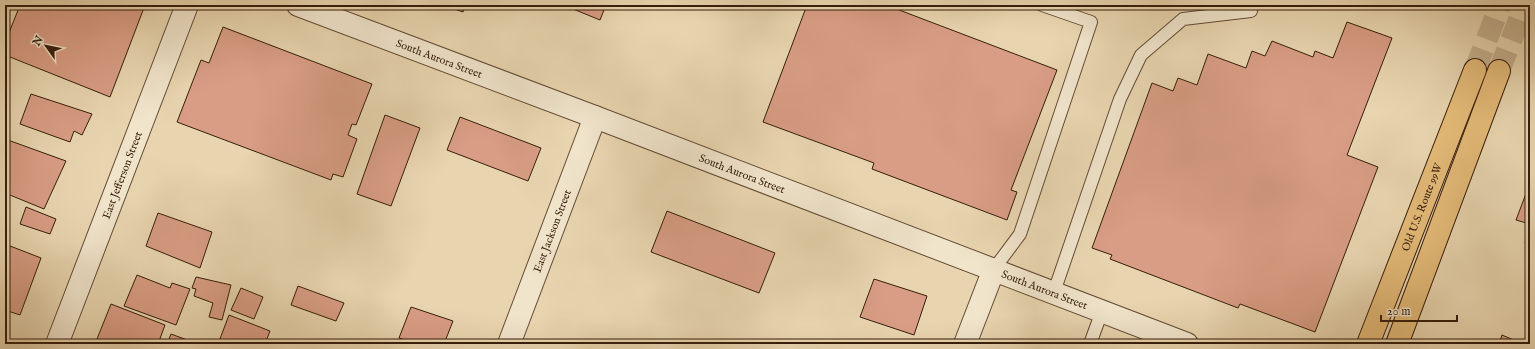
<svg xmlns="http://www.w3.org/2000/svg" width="1535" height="349" font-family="'IM FELL English',serif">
<rect width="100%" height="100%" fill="#e8d5af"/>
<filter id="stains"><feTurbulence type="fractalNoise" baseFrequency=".005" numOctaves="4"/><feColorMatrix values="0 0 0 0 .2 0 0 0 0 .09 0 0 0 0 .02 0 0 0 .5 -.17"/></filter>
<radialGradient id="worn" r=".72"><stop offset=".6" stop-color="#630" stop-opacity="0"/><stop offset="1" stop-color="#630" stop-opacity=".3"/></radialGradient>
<g fill="#d89d84" stroke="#361d0b">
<path d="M20,5h125l-35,92 -105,-42v-12z"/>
<path d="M443,5h23l-3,7z"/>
<path d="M575,5h31l-6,15 -27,-11z"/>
<path d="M807,5h79l171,65 -46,120 6,2 -10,28 -135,-51 2,-6 -111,-41z"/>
<path d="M1347,22l45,16 -45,117 31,12 -63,165 -75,-28 -2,4 -128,-49 2,-4 -20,-7 60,-165 21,8 5,-13 19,7 11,-31 38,14 6,-17 13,5 7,-15 41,16 2,-6 18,7z"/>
<path d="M223,27l149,57 -16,41 -4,-1 -4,11 9,4 -14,38 -10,-3 -2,6 -154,-58 24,-62 8,3z"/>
<path d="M31,94l61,20 -10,21 -8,-4 -4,11 -50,-18z"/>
<path d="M385,115l35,13 -29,78 -34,-12z"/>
<path d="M460,117l81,31 -13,33 -81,-31z"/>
<path d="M5,139l61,22 -22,48 -39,-16z"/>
<path d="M1530,183v41l-14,-4z"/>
<path d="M26,207l30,12 -6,15 -30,-10z"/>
<path d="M667,211l108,42 -16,40 -108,-41z"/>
<path d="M158,213l54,19 -12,36 -54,-22z"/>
<path d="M1530,229v16l-5,-2z"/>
<path d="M5,244l36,14 -21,57 -15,-5z"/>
<path d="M137,275l33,13 2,-5 18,6 -14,36 -52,-19z"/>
<path d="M196,277l35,8 -9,35 -13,-3 4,-14 -19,-7 2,-7 -4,-1z"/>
<path d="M874,279l53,17 -13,39 -54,-18z"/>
<path d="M298,286l46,17 -8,18 -45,-16z"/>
<path d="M241,288l22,9 -9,22 -23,-9z"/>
<path d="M111,304l54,21 -7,19h-63z"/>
<path d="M411,307l42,14 -9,23h-28l-17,-6z"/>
<path d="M229,315l41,16 -5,13h-47z"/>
<path d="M171,334l27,10h-31z"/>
<path d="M1502,335l14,6 -1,3h-16z"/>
</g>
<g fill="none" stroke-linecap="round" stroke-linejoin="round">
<g stroke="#c4b08e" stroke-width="22" stroke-dasharray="22 11" stroke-linecap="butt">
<path d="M1475,70l25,-65"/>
<path d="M1499,71l26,-66"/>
</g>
<g stroke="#624b34" stroke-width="14">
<g id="service">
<path d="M994,269l26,-35 71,-212 -49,-17"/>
<path d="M1054,292l66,-193 21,-44 42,-36 68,-8"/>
<path d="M1090,344l12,-33"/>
</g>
</g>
<g stroke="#624b34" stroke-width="24">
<g id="minor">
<path id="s1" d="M298,5l297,112 592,227"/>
<path id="s2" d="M57,344l130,-339"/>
<path id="s3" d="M509,344l86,-227"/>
<path d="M965,344l29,-75"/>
</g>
</g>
<g stroke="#361d0b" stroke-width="24">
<g id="primary">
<path id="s4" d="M1368,344l107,-274"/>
<path d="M1397,344l102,-273"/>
</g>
</g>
<use href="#service" stroke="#f0e4cb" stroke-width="12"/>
<use href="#minor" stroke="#f0e4cb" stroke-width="22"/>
<use href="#primary" stroke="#e4ba78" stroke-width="22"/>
<path stroke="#361d0b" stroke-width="3" stroke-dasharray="7 7" stroke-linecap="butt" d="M1524,5l6,3"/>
</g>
<g text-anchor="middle" stroke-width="4" stroke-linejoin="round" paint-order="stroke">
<g font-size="11" fill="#361d0b" stroke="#f0e4cb">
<text dy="4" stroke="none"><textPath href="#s1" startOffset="151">South Aurora Street</textPath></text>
<text dy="4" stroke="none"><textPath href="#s1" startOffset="475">South Aurora Street</textPath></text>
<text dy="4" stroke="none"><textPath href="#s2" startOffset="181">East Jefferson Street</textPath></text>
<text dy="4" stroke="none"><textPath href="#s4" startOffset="147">Old U.S. Route 99W</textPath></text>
<text dy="4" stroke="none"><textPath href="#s3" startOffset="121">East Jackson Street</textPath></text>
<text dy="4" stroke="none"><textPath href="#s1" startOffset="799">South Aurora Street</textPath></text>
</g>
</g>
<rect width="1535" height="349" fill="none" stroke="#e8d5af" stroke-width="20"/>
<rect x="6" y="6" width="1523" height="337" fill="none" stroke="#361d0b" stroke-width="2"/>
<rect x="10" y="10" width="1515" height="329" fill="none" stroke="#361d0b"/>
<g transform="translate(46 46) rotate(303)" stroke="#f0e4cb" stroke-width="3" paint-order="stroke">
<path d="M0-3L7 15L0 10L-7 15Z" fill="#361d0b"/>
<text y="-6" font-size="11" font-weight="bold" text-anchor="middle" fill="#361d0b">N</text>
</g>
<path d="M1381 315v6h76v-6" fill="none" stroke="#361d0b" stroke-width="2"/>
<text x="1387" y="315" font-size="12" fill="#361d0b" stroke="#f0e4cb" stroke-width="3" paint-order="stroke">20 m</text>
<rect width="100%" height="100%" filter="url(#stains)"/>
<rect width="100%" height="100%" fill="url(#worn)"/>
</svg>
